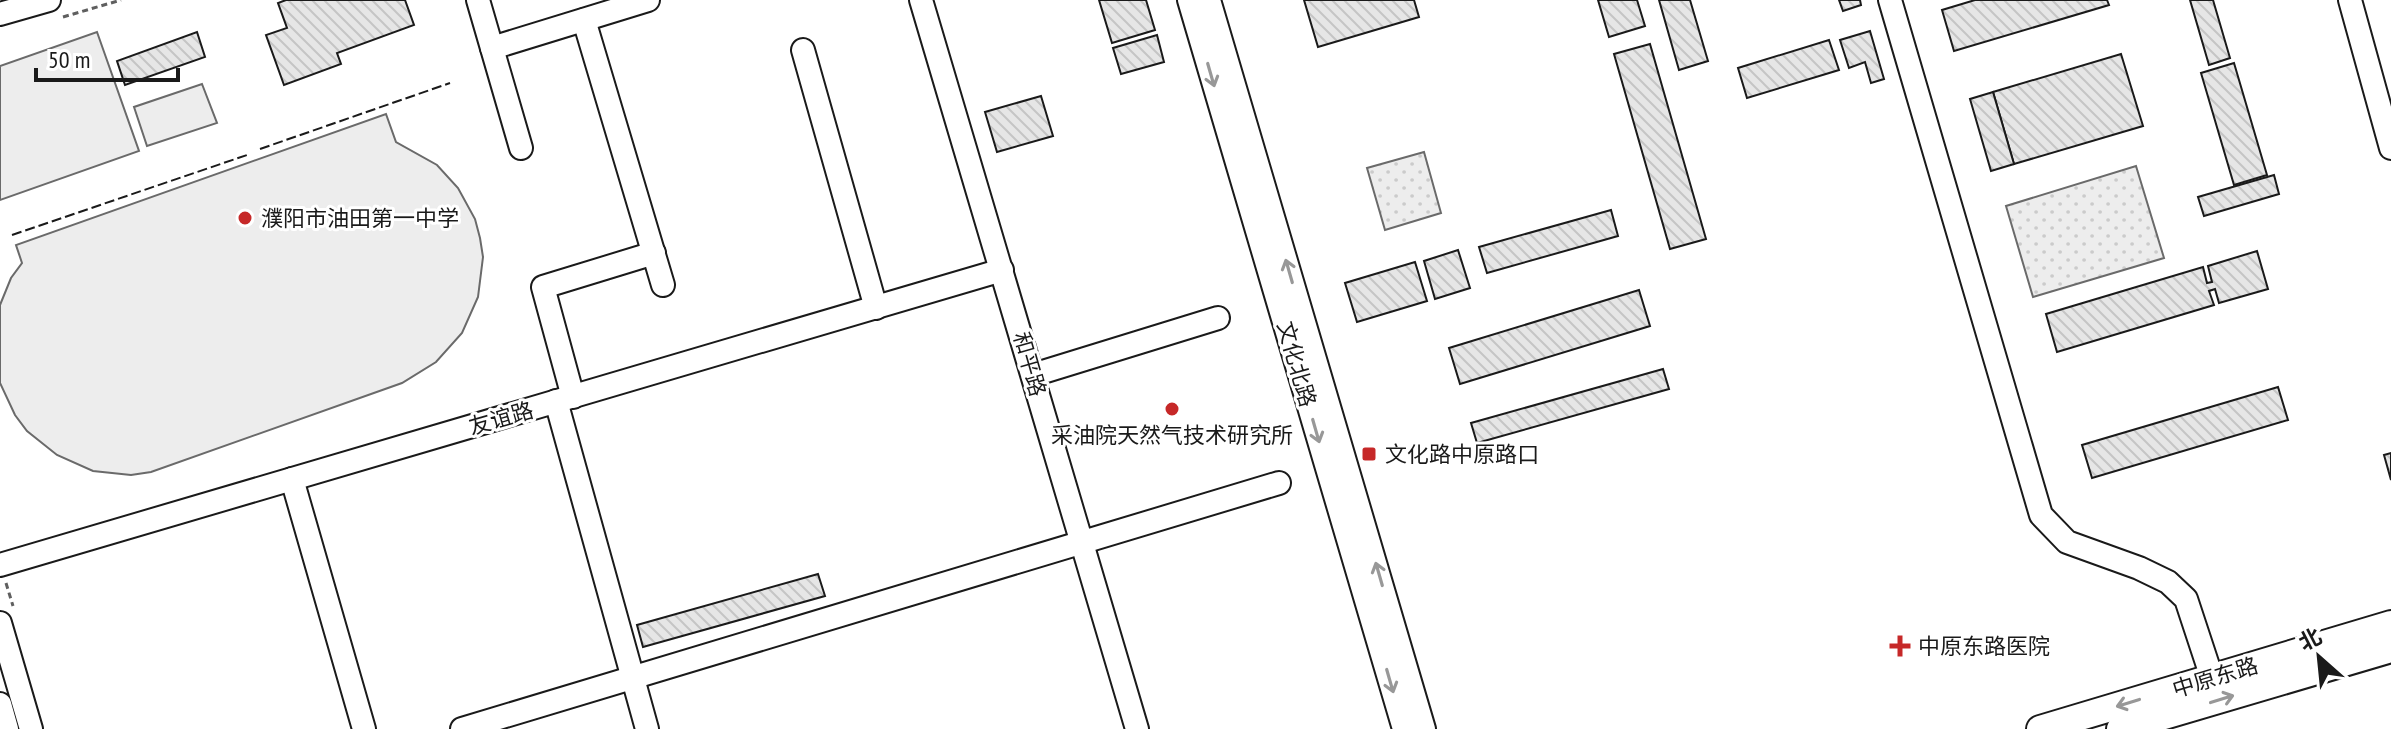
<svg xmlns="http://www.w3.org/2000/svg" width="2391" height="729" font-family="'PT Sans Narrow','Noto Sans SC',sans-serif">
<defs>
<pattern id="green-dots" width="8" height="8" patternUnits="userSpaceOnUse" patternTransform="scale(2)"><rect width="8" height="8" fill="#ededed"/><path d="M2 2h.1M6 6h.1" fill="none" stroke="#cbcbcb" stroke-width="1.8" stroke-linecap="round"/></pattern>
<pattern id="building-back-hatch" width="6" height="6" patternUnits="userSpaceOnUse" patternTransform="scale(2)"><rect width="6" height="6" fill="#e6e6e6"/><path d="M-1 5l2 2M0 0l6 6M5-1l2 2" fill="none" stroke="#c5c5c5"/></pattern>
</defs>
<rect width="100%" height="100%" fill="#fff"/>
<g fill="url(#green-dots)" stroke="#6a6a6a" stroke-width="2">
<path d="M1424,152l17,61 -56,17 -18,-62z"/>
<path d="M2136,166l28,92 -131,39 -27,-91z"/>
</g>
<g fill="#ededed" stroke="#6a6a6a" stroke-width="2">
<path d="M97,32l42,119 -139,49v-134z"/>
<path d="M202,84l15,39 -70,23 -13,-39z"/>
<path d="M386,114l10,28 41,23 21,23 17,31 5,19 3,19 -5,40 -16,36 -26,29 -34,21 -251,89 -20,3 -38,-4 -36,-16 -30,-24 -12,-16 -15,-32v-78l11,-27 11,-15 -6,-18z"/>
</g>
<g fill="url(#building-back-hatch)" stroke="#1a1a1a" stroke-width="2">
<path d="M286,0h119l9,25 -77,28 4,11 -57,21 -18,-50 21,-7 -9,-25z"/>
<path d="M1099,0h47l9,30 -43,13z"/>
<path d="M1304,0h110l5,17 -101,30z"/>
<path d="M1598,0h39l8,26 -36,11z"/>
<path d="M1659,0h31l18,61 -29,9z"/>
<path d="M1839,0h21l1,5 -18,6z"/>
<path d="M1975,0h132l2,5 -155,46 -12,-41z"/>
<path d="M2190,0h23l17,58 -21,7z"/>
<path d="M1870,31l14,48 -13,4 -6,-21 -16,6 -9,-28z"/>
<path d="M197,32l8,25 -80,28 -8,-24z"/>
<path d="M1157,35l7,27 -43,12 -8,-26z"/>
<path d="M1829,40l10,30 -92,28 -9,-30z"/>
<path d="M1650,44l56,195 -36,10 -56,-195z"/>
<path d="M2121,54l22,72 -129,38 -21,-72z"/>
<path d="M2234,63l33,112 -33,10 -33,-112z"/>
<path d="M1993,92l21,72 -23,7 -21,-72z"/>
<path d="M1041,96l12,40 -56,16 -12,-40z"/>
<path d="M2274,175l5,19 -75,22 -6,-19z"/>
<path d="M1611,210l7,26 -131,37 -8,-26z"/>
<path d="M1458,250l12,38 -35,11 -11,-38z"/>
<path d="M2257,251l11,38 -49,14 -4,-14 -6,2 5,14 -157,47 -11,-38 157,-47 4,16 5,-1 -4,-16z"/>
<path d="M1415,262l12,39 -70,21 -12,-39z"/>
<path d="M1639,290l11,36 -190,58 -11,-36z"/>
<path d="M1663,369l6,20 -192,54 -6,-20z"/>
<path d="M2278,387l10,33 -196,58 -10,-33z"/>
<path d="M2391,453v27l-7,-25z"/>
<path d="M818,574l7,22 -182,51 -6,-22z"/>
</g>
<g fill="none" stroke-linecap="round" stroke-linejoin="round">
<g stroke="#1a1a1a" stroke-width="26">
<g id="minor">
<path d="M478,0l43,148"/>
<path d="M921,0l216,729"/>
<path d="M1189,0l215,729"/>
<path d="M1209,0l215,729"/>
<path d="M1890,0l151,515 26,27 72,26 29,14 18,17 26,79"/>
<path d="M2350,0l41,148"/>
<path d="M0,14l49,-14"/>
<path d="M584,20l79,265"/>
<path d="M492,48l156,-48"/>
<path d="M803,50l73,258"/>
<path d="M1033,375l185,-57"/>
<path d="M573,397l-30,-110 111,-34"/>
<path d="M556,401l91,328"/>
<path d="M292,479l72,250"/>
<path d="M0,565l1002,-295"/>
<path d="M0,623l31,106"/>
<path d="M0,704l7,25"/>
<path d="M462,729l817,-246"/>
</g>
</g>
<g stroke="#1a1a1a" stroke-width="30">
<g id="major">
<path d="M2040,729l351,-105"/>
<path d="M2120,729l271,-80"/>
</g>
</g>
<g stroke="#5f5f5f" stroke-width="3" stroke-dasharray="6 4" stroke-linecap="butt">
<path d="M63,17l58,-17"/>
<path d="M6,583l7,23"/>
</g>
<use href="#minor" stroke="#fff" stroke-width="22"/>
<use href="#major" stroke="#fff" stroke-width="26"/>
<g stroke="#1a1a1a" stroke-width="2" stroke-dasharray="10 4" stroke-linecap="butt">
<path d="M260,149l190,-66"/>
<path d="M12,235l235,-80"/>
</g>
</g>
<defs><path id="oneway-shaft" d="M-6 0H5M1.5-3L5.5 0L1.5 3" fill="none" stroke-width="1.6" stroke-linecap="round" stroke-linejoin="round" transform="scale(2)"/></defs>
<g stroke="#989898">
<use href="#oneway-shaft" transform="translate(1211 75) rotate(74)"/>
<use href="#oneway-shaft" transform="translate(1289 271) rotate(-106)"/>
<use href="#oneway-shaft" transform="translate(1316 431) rotate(74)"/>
<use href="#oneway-shaft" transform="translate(1379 574) rotate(-106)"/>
<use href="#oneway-shaft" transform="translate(1390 681) rotate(74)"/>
<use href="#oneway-shaft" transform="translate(2222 699) rotate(-17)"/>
<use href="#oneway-shaft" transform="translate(2128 703) rotate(163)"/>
</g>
<g fill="#c62828" stroke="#fff" stroke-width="3">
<circle cx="245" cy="218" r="8"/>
<circle cx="1172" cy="409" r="8"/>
<rect x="1361" y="446" width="16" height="16" rx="4"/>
<path d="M1896 634h8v8h8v8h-8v8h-8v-8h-8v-8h8z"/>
</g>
<g text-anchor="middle" stroke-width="6" stroke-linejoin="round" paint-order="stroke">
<g font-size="22" fill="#1a1a1a" stroke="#fff" text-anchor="start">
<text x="261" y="226">濮阳市油田第一中学</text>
<text x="1172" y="443" text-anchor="middle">采油院天然气技术研究所</text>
<text x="1385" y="462">文化路中原路口</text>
<text x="1918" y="654">中原东路医院</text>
</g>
<g font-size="22" fill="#1a1a1a" stroke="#fff">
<text transform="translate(1030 364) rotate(74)" y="8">和平路</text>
<text transform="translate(1297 364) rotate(74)" y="8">文化北路</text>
<text transform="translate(501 418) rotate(-16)" y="8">友谊路</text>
<text transform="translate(2215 677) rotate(-17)" y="8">中原东路</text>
</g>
</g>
<g transform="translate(2319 657) rotate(333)" stroke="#ffffff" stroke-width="6" paint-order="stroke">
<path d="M0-6L14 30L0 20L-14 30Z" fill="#1a1a1a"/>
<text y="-12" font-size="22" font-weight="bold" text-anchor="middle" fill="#1a1a1a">北</text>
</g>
<path d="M36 68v12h142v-12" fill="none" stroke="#1a1a1a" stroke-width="4"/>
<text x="48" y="68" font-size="24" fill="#1a1a1a" stroke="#ffffff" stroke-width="6" paint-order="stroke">50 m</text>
</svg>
